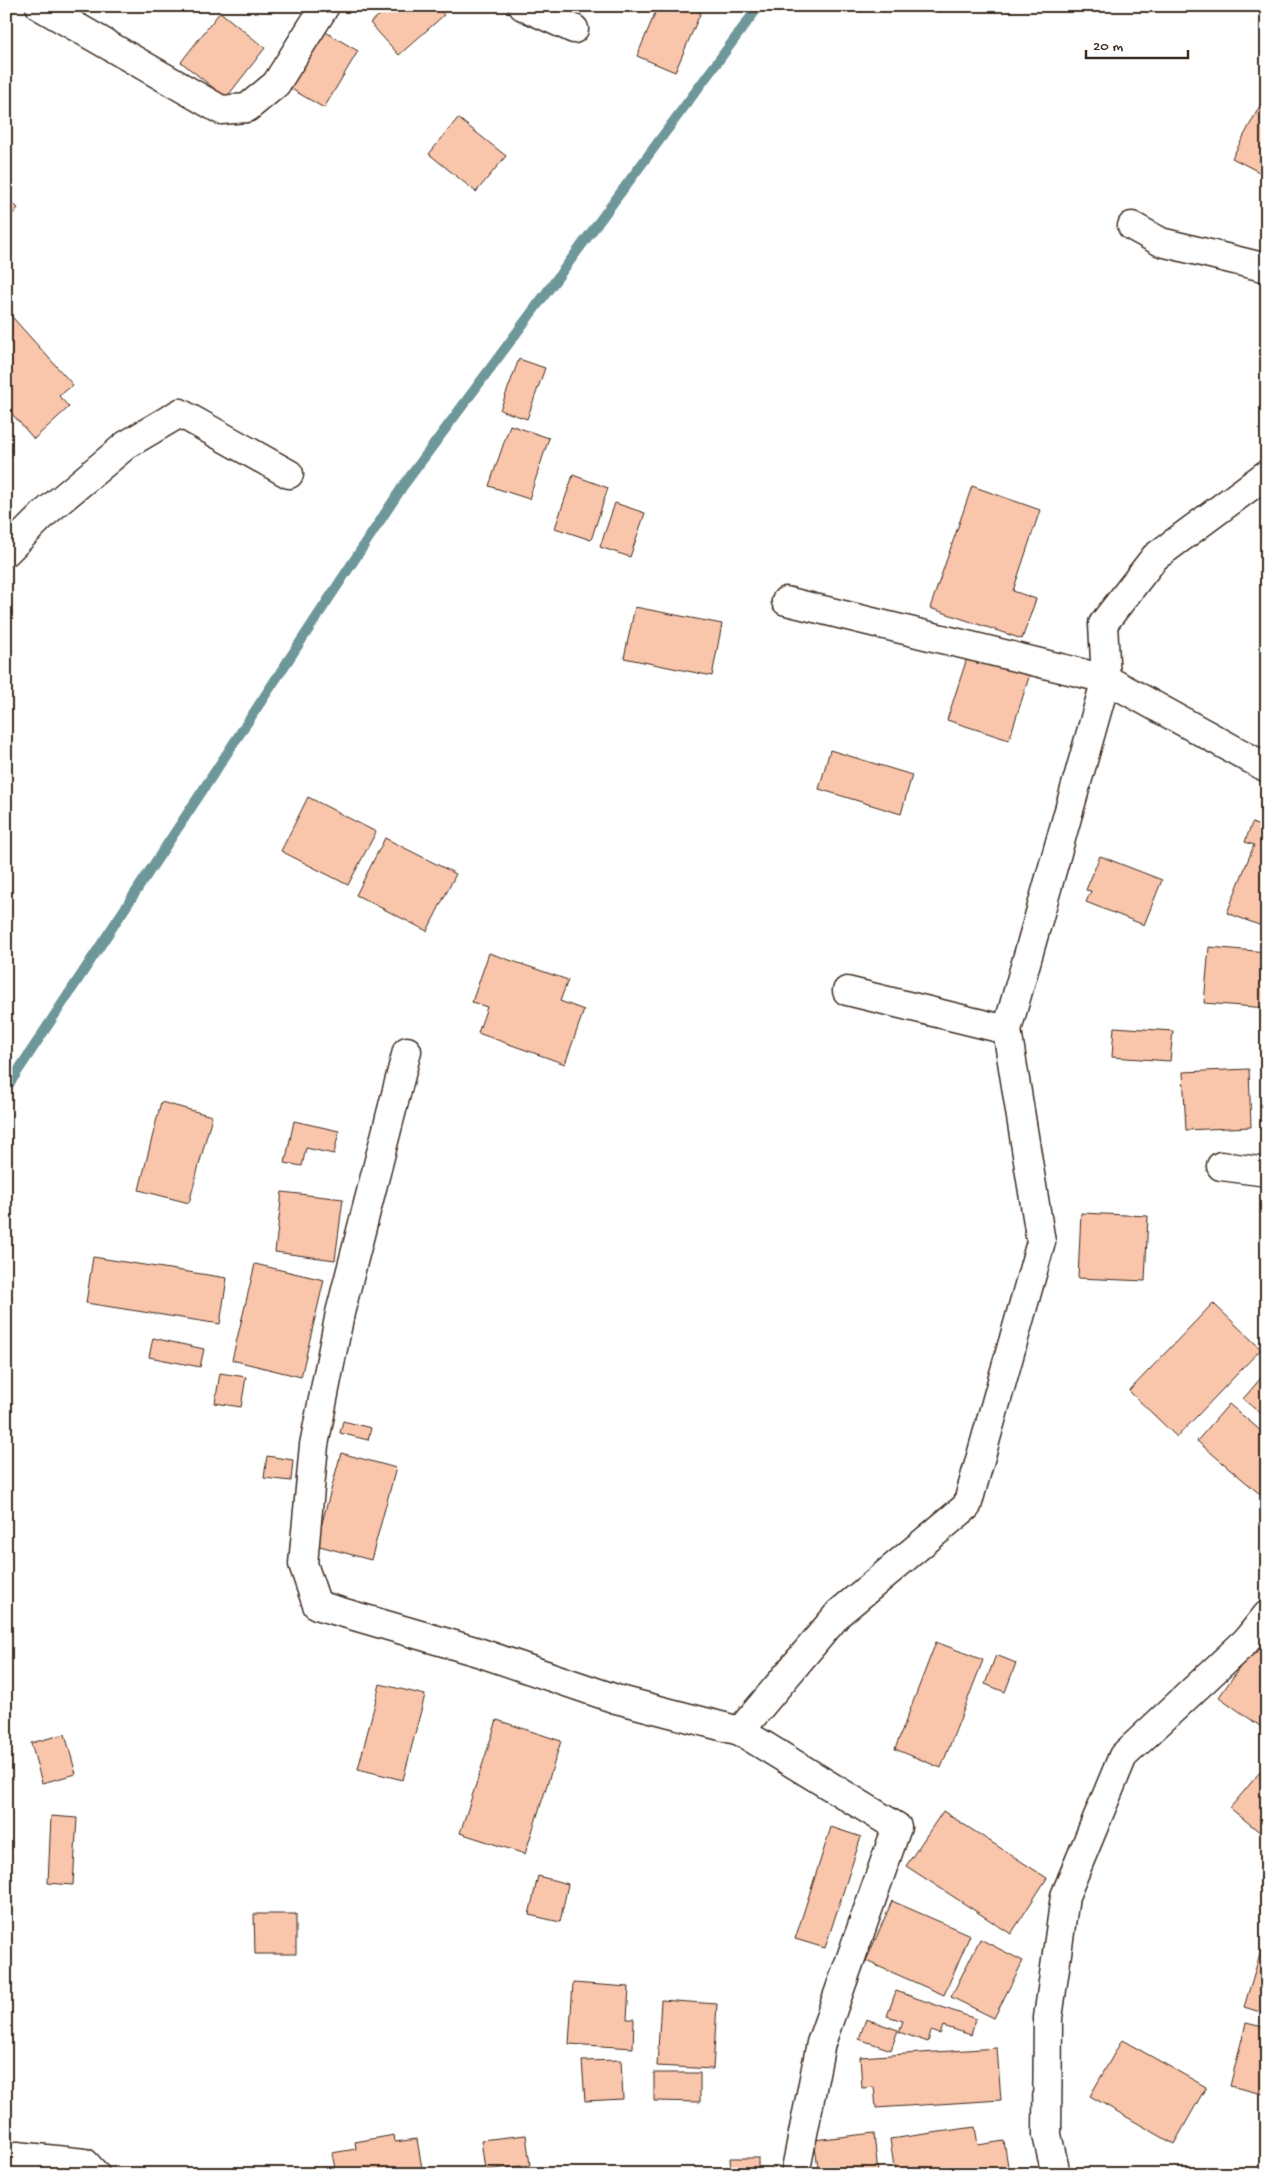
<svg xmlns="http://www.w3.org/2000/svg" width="1273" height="2180" font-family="'Gochi Hand',sans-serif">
<rect width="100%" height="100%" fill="#fff"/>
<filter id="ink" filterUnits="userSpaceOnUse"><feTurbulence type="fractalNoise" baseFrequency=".02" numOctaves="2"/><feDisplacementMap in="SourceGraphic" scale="10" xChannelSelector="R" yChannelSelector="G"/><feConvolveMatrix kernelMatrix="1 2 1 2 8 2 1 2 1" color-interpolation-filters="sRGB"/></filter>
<g filter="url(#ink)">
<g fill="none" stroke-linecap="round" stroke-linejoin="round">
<path stroke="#6e979a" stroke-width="10" d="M6,1089l397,-603 356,-480"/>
</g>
<g fill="#f9c5ab" stroke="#3b2a1e">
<path d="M390,6h46l8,9 -45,40 -29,-32z"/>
<path d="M658,6h31l12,6 -26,60 -38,-16z"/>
<path d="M220,12l45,36 -39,50 -45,-36z"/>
<path d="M322,30l36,21 -34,57 -36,-21z"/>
<path d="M1263,100l4,2v74l-35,-18z"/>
<path d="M458,118l48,38 -30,36 -47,-38z"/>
<path d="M6,198l12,10 -12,14z"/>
<path d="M6,310l67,75 -14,11 10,11 -35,32 -28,-32z"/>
<path d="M519,359l26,9 -18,51 -27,-9z"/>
<path d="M510,425l39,13 -20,61 -40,-13z"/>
<path d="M573,475l35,13 -17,52 -36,-12z"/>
<path d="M972,486l68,24 -27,81 23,8 -14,40 -92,-31z"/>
<path d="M615,503l30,10 -15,44 -30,-10z"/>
<path d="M635,607l87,17 -10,52 -88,-18z"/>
<path d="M968,655l62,19 -21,66 -62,-20z"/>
<path d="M830,750l82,25 -11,39 -82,-25z"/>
<path d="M308,797l68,35 -28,53 -67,-34z"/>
<path d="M1252,823l15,6v99l-40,-15 27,-68 -9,-3z"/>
<path d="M385,838l71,36 -29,57 -71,-36z"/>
<path d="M1100,856l62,24 -18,45 -58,-23 5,-11 -5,-1z"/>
<path d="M1209,947l58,5v56l-63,-5z"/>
<path d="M489,953l79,27 -8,21 24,9 -19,54 -87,-31 9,-26 -15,-5z"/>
<path d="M1114,1027l59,4 -3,30 -58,-4z"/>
<path d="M1249,1069l2,58 -65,3 -3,-58z"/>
<path d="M161,1102l51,14 -23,87 -50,-13z"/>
<path d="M294,1121l45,10 -5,23 -28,-6 -4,18 -17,-3z"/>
<path d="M282,1192l61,7 -8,61 -60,-8z"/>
<path d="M1081,1213l67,3 -3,65 -67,-3z"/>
<path d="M93,1257l134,21 -7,46 -134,-21z"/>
<path d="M255,1264l69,16 -23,97 -69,-17z"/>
<path d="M1213,1303l48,46 -84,88 -48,-46z"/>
<path d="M153,1338l51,11 -4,18 -51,-10z"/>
<path d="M1267,1371v48l-24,-20z"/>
<path d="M220,1373l26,4 -5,30 -26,-4z"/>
<path d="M1229,1404l38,32v64l-70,-59z"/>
<path d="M343,1421l28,7 -3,12 -28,-7z"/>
<path d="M341,1453l55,15 -25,92 -55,-15z"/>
<path d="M267,1456l26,4 -2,21 -27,-3z"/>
<path d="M936,1642l47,18 -42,108 -46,-19z"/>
<path d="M1257,1643l10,7v81l-48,-34z"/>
<path d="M996,1655l20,8 -11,29 -20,-8z"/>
<path d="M380,1684l45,11 -22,85 -45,-11z"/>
<path d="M497,1720l64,21 -36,113 -65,-21z"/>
<path d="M65,1734l11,40 -34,9 -11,-40z"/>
<path d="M1265,1766l2,1v71l-37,-30z"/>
<path d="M943,1811l104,67 -36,56 -105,-68z"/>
<path d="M51,1816l26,2 -4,67 -25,-2z"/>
<path d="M831,1827l30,10 -36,111 -30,-9z"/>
<path d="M538,1876l30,8 -8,38 -31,-7z"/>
<path d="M892,1901l78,34 -26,60 -78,-34z"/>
<path d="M254,1914h42v40h-41z"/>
<path d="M980,1939l43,22 -29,57 -43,-21z"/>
<path d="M1261,1951l6,2v61l-23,-7z"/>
<path d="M573,1983l56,4 -2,32h7l-1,29 -64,-4z"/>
<path d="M896,1991l80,28 -5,16 -28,-9 -3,8 -9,-3 -3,11 -29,-10 4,-11 -16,-5z"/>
<path d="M661,2000l56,4 -4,65 -56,-3z"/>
<path d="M866,2019l32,11 -7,20 -32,-11z"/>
<path d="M1246,2023l21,5v67l-37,-9z"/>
<path d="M1122,2040l84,47 -32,57 -84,-48z"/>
<path d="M997,2048l4,52 -125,8 -2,-21 -12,1 -2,-31z"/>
<path d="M621,2060l2,39 -38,2 -3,-40z"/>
<path d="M654,2073h46v29l-46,-1z"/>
<path d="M975,2127l3,18 26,-4 5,31 -14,2h-100l-5,-35z"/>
<path d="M874,2133l4,41h-59l-5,-34z"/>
<path d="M394,2135l1,7 22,-3 6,35h-87l-4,-21 24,-4 -1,-7z"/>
<path d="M526,2135l4,30 -45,5 -4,-30z"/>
<path d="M730,2158h28v16h-27z"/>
</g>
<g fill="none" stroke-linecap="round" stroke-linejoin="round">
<g stroke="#3b2a1e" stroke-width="31">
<g id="minor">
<path d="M40,6l181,104 26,-2 29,-24 49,-78"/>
<path d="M523,6l51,23"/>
<path d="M1132,226l29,16 106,26"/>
<path d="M1267,474l-112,83 -52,67 3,55 161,89"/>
<path d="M6,552l39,-39 81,-68 54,-32 109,61"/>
<path d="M847,991l160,39"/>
<path d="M407,1051l-67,262 -26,132 -11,119 14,41 161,47 138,47 124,32 157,96 -76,216 -26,131"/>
<path d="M1221,1166l46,6"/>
<path d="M740,1731l99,-118 128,-107 74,-264 -34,-212 99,-351 -320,-78"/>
<path d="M6,2167l11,-11 68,7 10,11"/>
<path d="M1056,2174l-9,-39 1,-117 17,-122 58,-140 123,-115 21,-26"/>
</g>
</g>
<use href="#minor" stroke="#fff" stroke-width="28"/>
</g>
</g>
<rect width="1273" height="2180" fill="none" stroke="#fff" stroke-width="25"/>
<rect x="12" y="12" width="1248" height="2155" fill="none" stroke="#3b2a1e" stroke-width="2" filter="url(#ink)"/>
<path d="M1086 50v8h102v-8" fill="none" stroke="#3b2a1e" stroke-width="2.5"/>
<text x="1093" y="50" font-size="15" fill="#3b2a1e" stroke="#ffffff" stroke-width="4" paint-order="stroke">20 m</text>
</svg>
